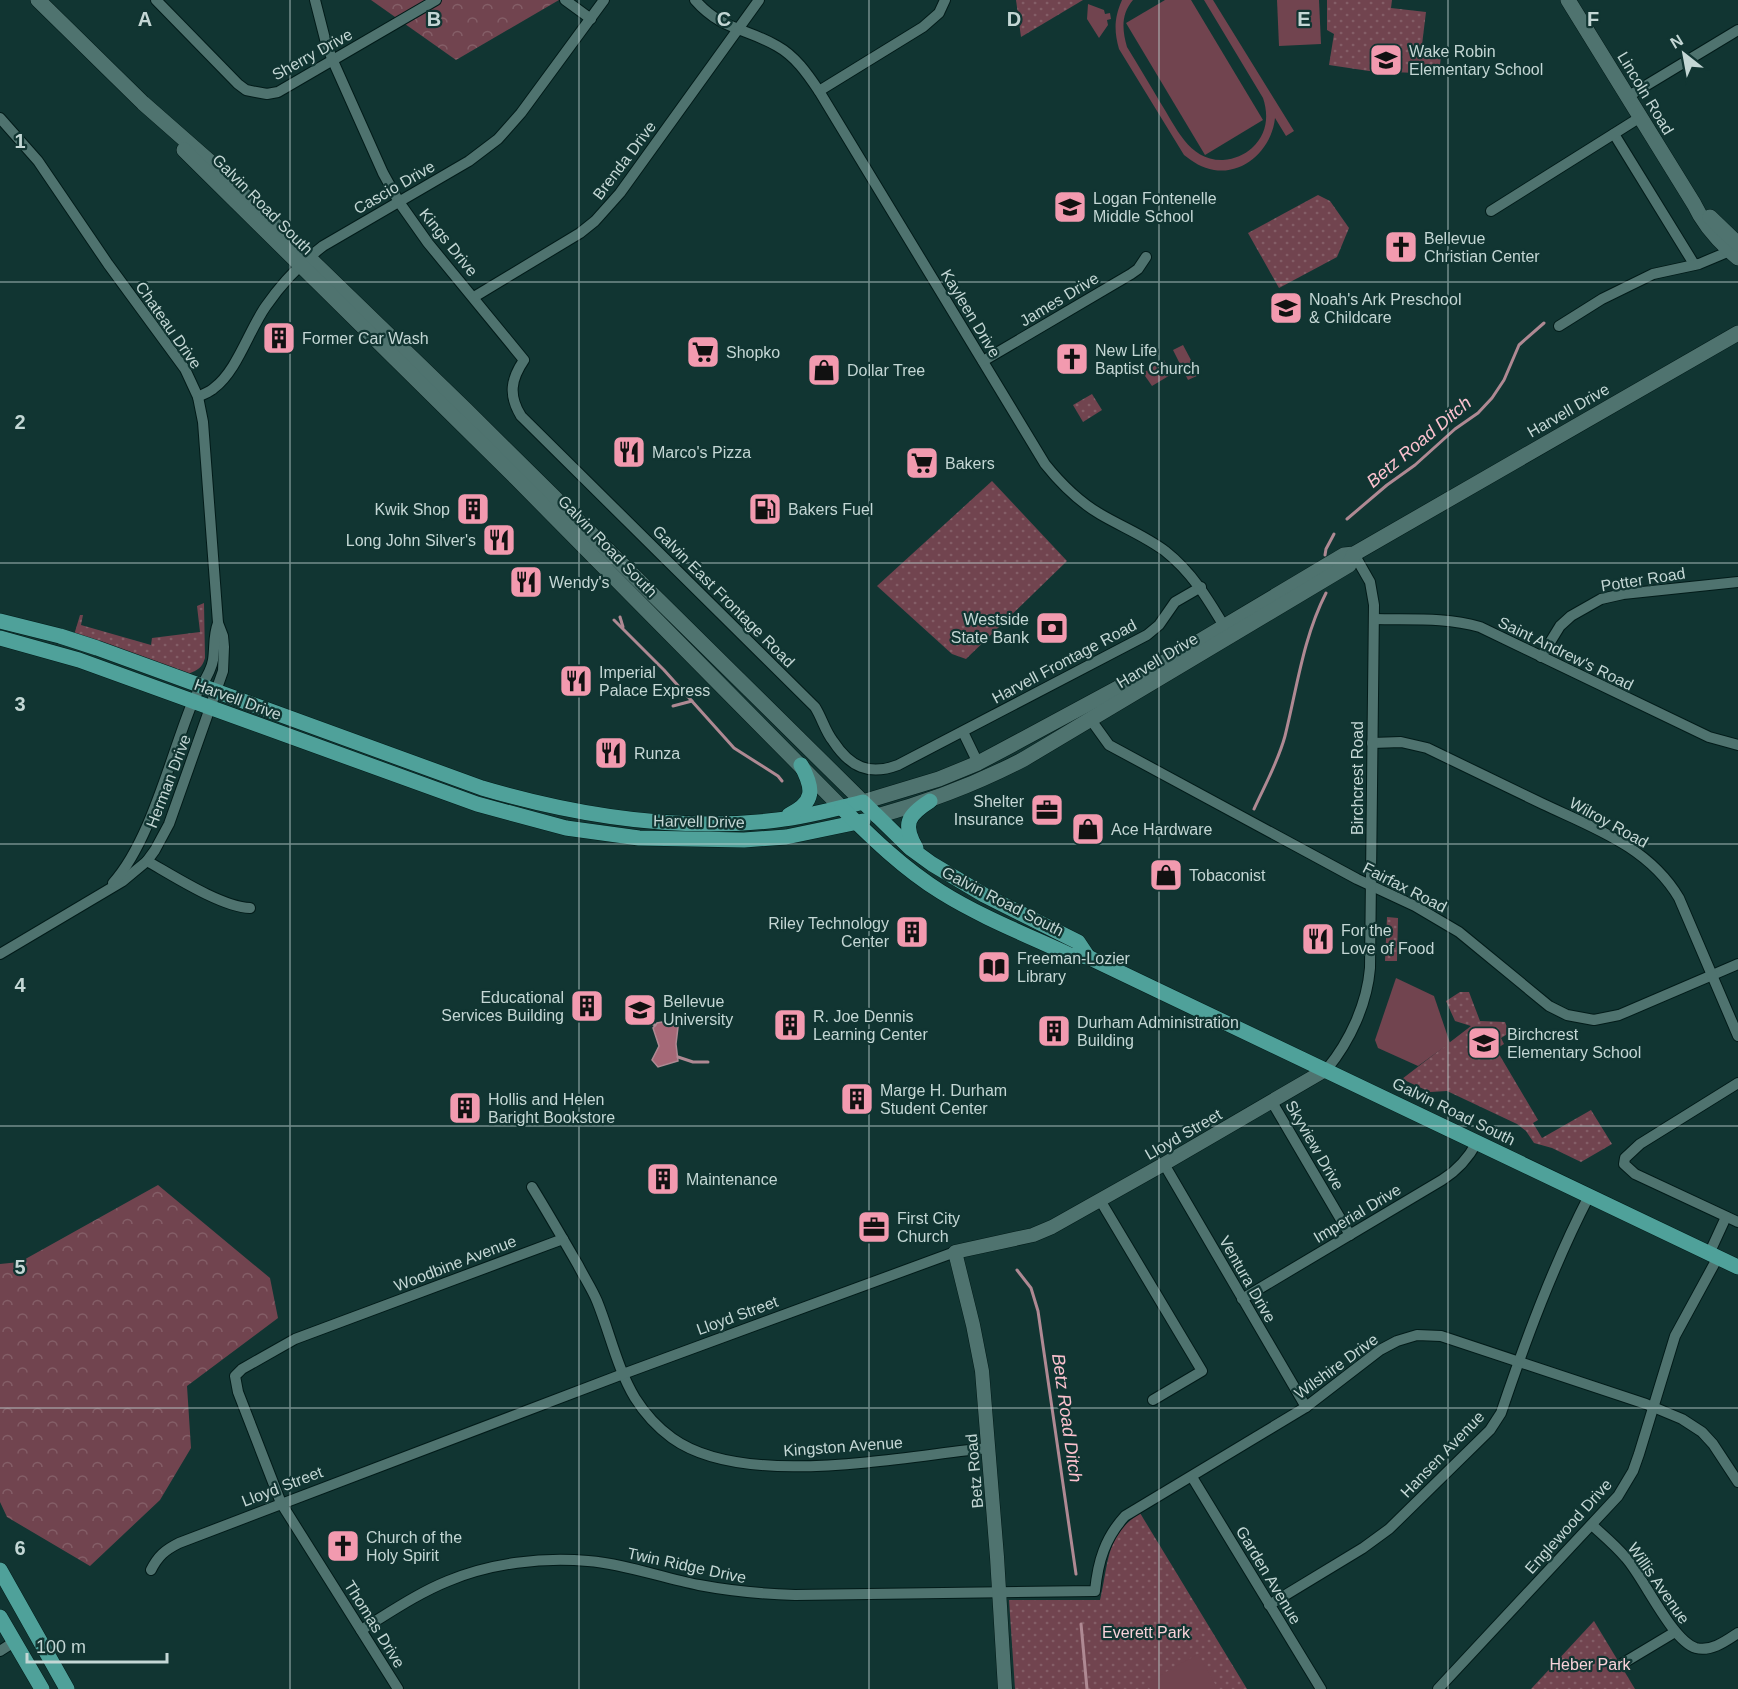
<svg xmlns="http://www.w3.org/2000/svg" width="1738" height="1689" font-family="Arial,sans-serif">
<defs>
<pattern id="grass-dots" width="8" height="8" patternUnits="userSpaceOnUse" patternTransform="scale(1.5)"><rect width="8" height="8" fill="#71444f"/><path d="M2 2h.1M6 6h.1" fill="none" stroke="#845e67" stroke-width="1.8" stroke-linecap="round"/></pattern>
<pattern id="forest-crowns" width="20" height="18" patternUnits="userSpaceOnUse" patternTransform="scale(1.5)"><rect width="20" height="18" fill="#71444f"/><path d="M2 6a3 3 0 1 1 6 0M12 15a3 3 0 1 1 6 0" fill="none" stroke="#845e67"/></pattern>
</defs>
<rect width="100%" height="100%" fill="#113532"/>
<g fill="url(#grass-dots)">
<path d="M1016,0h67l-62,37z"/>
<path d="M1327,0h65l-1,8 35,4 -5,41 20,3 -2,18 -70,-3 -40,-6 5,-31 -7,-4z"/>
<path d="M1318,195l12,6 19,27 -12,29 -58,31 -31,-55z"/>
<path d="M1092,394l10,16 -19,12 -10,-17z"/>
<path d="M992,481l75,80 -101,98 -14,-5 -75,-68z"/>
<path d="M204,603l1,55c-3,10 -7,12 -17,16l-114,-39 6,-20h3l-2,10 70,20 1,-7 48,-6 -3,-26z"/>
<path d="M1387,917l11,1 -1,43h-12z"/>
<path d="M1460,992h9l11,29 25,1 4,11 -8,5 3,6 -8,5 42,71 -5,3 9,15 49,-28 21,34 -31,18 -29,-14 -18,-5 -8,-12 -9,-7 -70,-33 -17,1 -28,-13 69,-53 -16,-5 -9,-20z"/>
<path d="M1140,1513l107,176h-232l-6,-89h91c9,-37 5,-64 40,-87z"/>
<path d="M1594,1621l41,68h-104z"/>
</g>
<g fill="url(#forest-crowns)">
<path d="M371,0h188l-103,60z"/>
<path d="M158,1185l112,93 8,40 -91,68 4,62 -31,52 -70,66 -83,-49 -7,-15v-238l20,-2z"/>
</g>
<g fill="#71444f">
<path d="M1122,0h11c-12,14 -11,30 -6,47 11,18 22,36 33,55 16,25 29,59 63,58 12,-1 21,-5 29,-12 15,-14 17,-32 11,-50l-59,-98h9l81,131 -8,5 -11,-18c-3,30 -30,57 -61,52 -12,-2 -21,-8 -30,-15l-65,-106c-5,-18 -5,-31 3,-49z"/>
<path d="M1165,0h26l72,120 -58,35 -79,-132z"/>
<path d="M1277,0h42l2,44 -42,2z"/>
<path d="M1088,4l16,6 1,4 5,-1 1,6 -4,1 1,5 -9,13 -12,-19z"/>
<path d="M1183,345l16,30 -11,5 -15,-30z"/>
<path d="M1164,360l8,14 -20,12 -9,-13z"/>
<path d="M1396,978l38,18 16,47 -32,23 -40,-18 -3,-8z"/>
<path d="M1198,1654l20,35h-68l-4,-6z"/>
</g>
<path fill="#a66877" stroke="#af8993" stroke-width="1.5" d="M662,1022l16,5 -2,17 2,17 -20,6 -6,-7 7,-14 -6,-18 4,-5z"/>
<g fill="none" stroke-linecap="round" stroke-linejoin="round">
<g stroke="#af8993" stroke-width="3">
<path d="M1347,519l40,-34 28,-20 40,-36 23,-16 14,-15 12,-18 15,-35 25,-22"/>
<path d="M1325,555l1,-6 8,-15"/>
<path d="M620,617l3,10"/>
<path d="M614,620l50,50 70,78 44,28 4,5"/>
<path d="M673,706l19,-5"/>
<path d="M1254,809c11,-24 24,-47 31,-73 12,-48 18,-98 41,-143"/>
<path d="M635,1005l10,8 6,10 4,2"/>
<path d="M678,1057l15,5h15"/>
<path d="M1017,1270l14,18 7,23 38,263"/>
<path d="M1081,1624l6,65"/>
</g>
<g stroke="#021b19" stroke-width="12">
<g id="minor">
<path d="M156,0l82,84 8,6 10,2 11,2 11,-2 158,-92"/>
<path d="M315,0l11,43 7,18 50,112 16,29 29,41 96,117c-13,19 -16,35 -3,56l294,291c7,11 10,24 18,34 17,26 36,35 65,24l249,-130 12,-10 16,-23 26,-15"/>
<path d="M565,0l26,19"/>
<path d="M695,0c26,30 51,28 82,46 18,10 30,27 42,45l226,373c16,20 33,37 55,50 22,13 45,22 65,37 28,22 44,50 62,80"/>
<path d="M819,91l104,-64 16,-14 6,-13"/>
<path d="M1627,97l111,-67"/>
<path d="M0,118l38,43 70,103 77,105 13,28 5,25 15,201 5,13 1,11 -1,24 -54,153 -14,26 -8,11 -24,20 -123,73"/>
<path d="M1614,134l80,130"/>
<path d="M1491,211l148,-93"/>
<path d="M474,297l106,-64 15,-12 25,-28 139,-193"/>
<path d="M1559,326l43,-27 51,-25 46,-10 31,-13"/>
<path d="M983,361l148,-87 7,-5 8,-12"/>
<path d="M198,397c5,-3 12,-5 16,-9 23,-17 35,-58 52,-82 16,-23 35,-43 57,-60l146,-85 29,-22 23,-26 83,-113"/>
<path d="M1374,619c36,1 71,-2 106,8l229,110 29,8"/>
<path d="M1541,657l19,-31 11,-10 30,-17 22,-5 115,-12"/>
<path d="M1091,720l18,25 248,134 58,27 44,26 90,74 18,9 27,5 25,-5 119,-51"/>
<path d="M963,732l15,31"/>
<path d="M1372,743l29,-1 26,6c39,19 77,37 116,56 51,24 106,43 136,94l59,138"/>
<path d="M147,861c25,14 74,46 103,47"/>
<path d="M113,883c38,-42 58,-129 80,-182 6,-13 18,-27 20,-41 2,-13 0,-24 5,-37"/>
<path d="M1327,1069c23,-28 40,-65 43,-101l4,-363 -4,-23 -16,-28"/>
<path d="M1738,1083l-98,61 -15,14 -1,6 11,10 103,48"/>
<path d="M1272,1102l78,133"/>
<path d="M1164,1164l142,243"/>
<path d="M532,1187c16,26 31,52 46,78 6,12 14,24 19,36 13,32 20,67 38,97 10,16 22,29 37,40 72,52 231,18 316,10"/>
<path d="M1100,1200l102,171 -49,29"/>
<path d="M1709,1254l17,-37"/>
<path d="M1242,1299l200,-119c16,-10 26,-21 35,-38"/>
<path d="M1192,1477l129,212"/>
<path d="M1593,1526c11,10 23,20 33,32 18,20 46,83 70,90 15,4 30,-7 42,-15"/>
<path d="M151,1570c7,-14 14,-20 28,-27l444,-169 332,-122"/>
<path d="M1269,1605l94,-57 26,-19 101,-99 11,-17c25,-74 52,-147 88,-217"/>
<path d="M361,1630c28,-17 57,-37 87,-49 43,-18 94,-24 140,-20 38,3 74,17 111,24 32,6 63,9 96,10l300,-4c3,-30 10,-53 30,-75l181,-109 74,-57 17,-9 20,-6 24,1 205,68 36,15 20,13 11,12 25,38"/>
<path d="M0,1651l14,-9"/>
<path d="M1620,1665l55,-33"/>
<path d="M398,1689l-117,-186 -43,-111 -3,-16 7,-7 53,-30 268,-100"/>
<path d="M1438,1689l180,-193 15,-25 6,-17 36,-118 43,-79"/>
</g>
</g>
<g stroke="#021b19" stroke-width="15">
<path id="tertiary" d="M1005,1689l-8,-132 -15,-186 -9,-46 -18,-73 78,-17 19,-8 112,-63 163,-95"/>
</g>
<g stroke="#021b19" stroke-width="16">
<g id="secondary">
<path d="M38,0l105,103 66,58 257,249 397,392 76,-23 39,-16 45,-24 128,-69 193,-115 10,-1 384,-221"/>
<path d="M1568,0l126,204c10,22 25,38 44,54"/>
<path d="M184,150l332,328 326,330"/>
<path d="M1710,217l28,27"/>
<path d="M877,816c51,-14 99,-32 147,-57l325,-194 5,-11"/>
</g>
</g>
<g stroke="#021b19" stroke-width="16">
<g id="primary">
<path d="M0,621l60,15 37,12 385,140c95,28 196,44 295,32 29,-3 58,-11 86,-18l47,46 22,16 52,31 94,47 10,15"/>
<path d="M0,638l79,22 398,144 89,24 73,10 105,2 42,-3 77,-16"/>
<path d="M842,808c30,30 62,61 99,84 40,25 86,43 129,63l18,2 69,33 581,277"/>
<path d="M789,815c26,-13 25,-26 12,-50"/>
<path d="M916,848c-14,-24 -8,-33 14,-47"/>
<path d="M0,1570l67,119"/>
<path d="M0,1617l42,72"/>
</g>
</g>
<use href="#minor" stroke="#4f736f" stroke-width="10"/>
<use href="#tertiary" stroke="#4f736f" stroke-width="14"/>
<use href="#secondary" stroke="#4f736f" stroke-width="15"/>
<use href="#primary" stroke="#4fa19a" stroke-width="15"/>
</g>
<path fill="none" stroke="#c4d7d5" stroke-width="1.5" stroke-opacity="0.55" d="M290,0v1689M579,0v1689M869,0v1689M1159,0v1689M1448,0v1689M0,282h1738M0,563h1738M0,844h1738M0,1126h1738M0,1408h1738"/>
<defs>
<g id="school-square" transform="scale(1.725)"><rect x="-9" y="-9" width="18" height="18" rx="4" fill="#f29aaf" stroke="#113532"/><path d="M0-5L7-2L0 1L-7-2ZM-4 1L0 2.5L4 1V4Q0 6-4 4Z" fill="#111"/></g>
<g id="church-square" transform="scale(1.725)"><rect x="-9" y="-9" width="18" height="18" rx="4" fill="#f29aaf" stroke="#113532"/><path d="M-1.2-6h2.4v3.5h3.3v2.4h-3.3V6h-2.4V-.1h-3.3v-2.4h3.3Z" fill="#111"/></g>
<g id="building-square" transform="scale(1.725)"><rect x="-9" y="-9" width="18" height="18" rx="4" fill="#f29aaf" stroke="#113532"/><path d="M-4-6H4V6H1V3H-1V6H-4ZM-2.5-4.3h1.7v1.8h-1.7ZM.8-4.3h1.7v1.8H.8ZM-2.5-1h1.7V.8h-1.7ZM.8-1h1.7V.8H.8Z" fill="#111"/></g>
<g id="supermarket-square" transform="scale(1.725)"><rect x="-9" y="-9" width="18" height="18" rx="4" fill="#f29aaf" stroke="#113532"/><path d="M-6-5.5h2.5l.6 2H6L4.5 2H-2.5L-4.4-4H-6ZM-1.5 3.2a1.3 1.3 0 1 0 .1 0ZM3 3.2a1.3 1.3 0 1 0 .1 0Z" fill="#111"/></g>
<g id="shop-square" transform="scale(1.725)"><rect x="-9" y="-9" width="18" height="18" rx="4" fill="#f29aaf" stroke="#113532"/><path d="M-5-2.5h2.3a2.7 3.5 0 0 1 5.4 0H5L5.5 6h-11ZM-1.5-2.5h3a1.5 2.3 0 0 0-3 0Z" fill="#111"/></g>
<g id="restaurant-square" transform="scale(1.725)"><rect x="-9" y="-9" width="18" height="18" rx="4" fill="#f29aaf" stroke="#113532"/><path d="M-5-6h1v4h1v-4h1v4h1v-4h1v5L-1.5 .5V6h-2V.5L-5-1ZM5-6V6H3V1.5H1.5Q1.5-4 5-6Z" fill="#111"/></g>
<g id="fuel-square" transform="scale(1.725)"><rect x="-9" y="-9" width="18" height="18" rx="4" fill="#f29aaf" stroke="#113532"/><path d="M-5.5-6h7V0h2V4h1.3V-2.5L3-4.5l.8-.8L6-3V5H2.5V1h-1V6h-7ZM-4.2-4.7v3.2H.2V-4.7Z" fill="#111"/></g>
<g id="bank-square" transform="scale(1.725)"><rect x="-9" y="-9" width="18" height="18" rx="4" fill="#f29aaf" stroke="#113532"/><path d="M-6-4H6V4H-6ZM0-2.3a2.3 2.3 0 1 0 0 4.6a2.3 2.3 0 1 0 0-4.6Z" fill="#111"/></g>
<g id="office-square" transform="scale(1.725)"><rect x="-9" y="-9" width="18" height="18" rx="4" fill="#f29aaf" stroke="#113532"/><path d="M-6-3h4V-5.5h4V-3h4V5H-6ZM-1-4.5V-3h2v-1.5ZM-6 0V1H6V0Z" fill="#111"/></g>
<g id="library-square" transform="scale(1.725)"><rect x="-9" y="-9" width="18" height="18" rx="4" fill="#f29aaf" stroke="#113532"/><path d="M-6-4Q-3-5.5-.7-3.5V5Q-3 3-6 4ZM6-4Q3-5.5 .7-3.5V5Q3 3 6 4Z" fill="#111"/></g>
<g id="university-square" transform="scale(1.725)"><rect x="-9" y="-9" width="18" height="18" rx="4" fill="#f29aaf" stroke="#113532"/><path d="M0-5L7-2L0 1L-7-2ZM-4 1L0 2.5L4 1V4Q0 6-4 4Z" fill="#111"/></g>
</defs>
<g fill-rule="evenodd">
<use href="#school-square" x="1386" y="60"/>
<use href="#school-square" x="1070" y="207"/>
<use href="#church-square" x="1401" y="247"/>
<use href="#school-square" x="1286" y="308"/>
<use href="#building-square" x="279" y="338"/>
<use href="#supermarket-square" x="703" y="352"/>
<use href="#church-square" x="1072" y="359"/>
<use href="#shop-square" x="824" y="370"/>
<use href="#restaurant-square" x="629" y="452"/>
<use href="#supermarket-square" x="922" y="463"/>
<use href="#building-square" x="473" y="509"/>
<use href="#fuel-square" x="765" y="509"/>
<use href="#restaurant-square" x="499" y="540"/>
<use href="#restaurant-square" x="526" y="582"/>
<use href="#bank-square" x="1052" y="628"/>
<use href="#restaurant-square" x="576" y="681"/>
<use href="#restaurant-square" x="611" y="753"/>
<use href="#office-square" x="1047" y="810"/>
<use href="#shop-square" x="1088" y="829"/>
<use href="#shop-square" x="1166" y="875"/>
<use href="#building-square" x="912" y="932"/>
<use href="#restaurant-square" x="1318" y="939"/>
<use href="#library-square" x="994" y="967"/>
<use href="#building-square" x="587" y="1006"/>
<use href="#university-square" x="640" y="1010"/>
<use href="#building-square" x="790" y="1025"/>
<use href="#building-square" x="1054" y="1031"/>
<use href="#school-square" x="1484" y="1043"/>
<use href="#building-square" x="857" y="1099"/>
<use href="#building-square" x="465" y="1108"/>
<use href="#building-square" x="663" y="1179"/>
<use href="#office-square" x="874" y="1227"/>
<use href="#church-square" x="343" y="1546"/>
</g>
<g text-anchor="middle" stroke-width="4.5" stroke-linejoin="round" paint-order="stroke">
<g font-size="16" fill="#c4d7d5" stroke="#113532" text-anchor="start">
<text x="1409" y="57">Wake Robin<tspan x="1409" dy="18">Elementary School</tspan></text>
<text x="1093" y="204">Logan Fontenelle<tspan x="1093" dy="18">Middle School</tspan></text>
<text x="1424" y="244">Bellevue<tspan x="1424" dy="18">Christian Center</tspan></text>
<text x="1309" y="305">Noah's Ark Preschool<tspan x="1309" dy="18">&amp; Childcare</tspan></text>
<text x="302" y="344">Former Car Wash</text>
<text x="1095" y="356">New Life<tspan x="1095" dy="18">Baptist Church</tspan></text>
<text x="726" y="358">Shopko</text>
<text x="847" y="376">Dollar Tree</text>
<text x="652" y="458">Marco's Pizza</text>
<text x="945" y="469">Bakers</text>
<text x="450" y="515" text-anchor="end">Kwik Shop</text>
<text x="788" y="515">Bakers Fuel</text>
<text x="476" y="546" text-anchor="end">Long John Silver's</text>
<text x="549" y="588">Wendy's</text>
<text x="1029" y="625" text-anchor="end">Westside<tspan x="1029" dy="18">State Bank</tspan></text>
<text x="599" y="678">Imperial<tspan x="599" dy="18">Palace Express</tspan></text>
<text x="634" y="759">Runza</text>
<text x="1024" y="807" text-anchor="end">Shelter<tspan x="1024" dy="18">Insurance</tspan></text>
<text x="1111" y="835">Ace Hardware</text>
<text x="1189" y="881">Tobaconist</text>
<text x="889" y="929" text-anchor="end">Riley Technology<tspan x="889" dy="18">Center</tspan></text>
<text x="1341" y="936">For the<tspan x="1341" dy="18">Love of Food</tspan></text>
<text x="1017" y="964">Freeman-Lozier<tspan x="1017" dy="18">Library</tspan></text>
<text x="564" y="1003" text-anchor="end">Educational<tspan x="564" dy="18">Services Building</tspan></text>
<text x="663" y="1007">Bellevue<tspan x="663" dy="18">University</tspan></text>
<text x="813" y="1022">R. Joe Dennis<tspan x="813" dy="18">Learning Center</tspan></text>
<text x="1077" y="1028">Durham Administration<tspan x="1077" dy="18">Building</tspan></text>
<text x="1507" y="1040">Birchcrest<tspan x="1507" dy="18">Elementary School</tspan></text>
<text x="880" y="1096">Marge H. Durham<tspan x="880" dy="18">Student Center</tspan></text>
<text x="488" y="1105">Hollis and Helen<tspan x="488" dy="18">Baright Bookstore</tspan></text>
<text x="686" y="1185">Maintenance</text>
<text x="897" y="1224">First City<tspan x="897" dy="18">Church</tspan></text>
<text x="366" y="1543">Church of the<tspan x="366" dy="18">Holy Spirit</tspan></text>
</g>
<g font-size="16" fill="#c4d7d5" stroke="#113532">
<text transform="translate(312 54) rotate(-29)" y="6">Sherry Drive</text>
<text transform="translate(1646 93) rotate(59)" y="6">Lincoln Road</text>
<text transform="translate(624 160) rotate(-53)" y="6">Brenda Drive</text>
<text transform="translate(394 187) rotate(-30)" y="6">Cascio Drive</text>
<text transform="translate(263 204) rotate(45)" y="6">Galvin Road South</text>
<text transform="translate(449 242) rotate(51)" y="6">Kings Drive</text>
<text transform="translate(1059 299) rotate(-31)" y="6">James Drive</text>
<text transform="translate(971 313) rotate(59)" y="6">Kayleen Drive</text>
<text transform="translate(169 325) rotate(55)" y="6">Chateau Drive</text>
<text transform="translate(1568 410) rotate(-30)" y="6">Harvell Drive</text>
<text transform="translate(608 546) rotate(46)" y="6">Galvin Road South</text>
<text transform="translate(1643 579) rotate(-9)" y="6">Potter Road</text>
<text transform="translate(724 596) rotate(45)" y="6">Galvin East Frontage Road</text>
<text transform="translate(1566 653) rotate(26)" y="6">Saint Andrew's Road</text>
<text transform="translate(1157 660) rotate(-31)" y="6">Harvell Drive</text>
<text transform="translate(1064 661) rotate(-28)" y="6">Harvell Frontage Road</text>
<text transform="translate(238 699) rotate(20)" y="6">Harvell Drive</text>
<text transform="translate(1357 778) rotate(-90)" y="6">Birchcrest Road</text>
<text transform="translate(168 781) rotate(-69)" y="6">Herman Drive</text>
<text transform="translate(699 821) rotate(1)" y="6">Harvell Drive</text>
<text transform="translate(1609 822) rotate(29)" y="6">Wilroy Road</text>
<text transform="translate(1405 887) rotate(27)" y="6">Fairfax Road</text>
<text transform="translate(1003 901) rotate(27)" y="6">Galvin Road South</text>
<text transform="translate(1454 1111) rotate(26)" y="6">Galvin Road South</text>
<text transform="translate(1183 1134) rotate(-30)" y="6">Lloyd Street</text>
<text transform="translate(1315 1145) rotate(60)" y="6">Skyview Drive</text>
<text transform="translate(1357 1213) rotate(-31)" y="6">Imperial Drive</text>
<text transform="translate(455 1263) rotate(-21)" y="6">Woodbine Avenue</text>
<text transform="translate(1248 1279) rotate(60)" y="6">Ventura Drive</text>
<text transform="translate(737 1315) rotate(-20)" y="6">Lloyd Street</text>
<text transform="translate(1336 1366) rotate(-36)" y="6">Wilshire Drive</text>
<text transform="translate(843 1446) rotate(-4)" y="6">Kingston Avenue</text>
<text transform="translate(1442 1454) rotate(-46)" y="6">Hansen Avenue</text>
<text transform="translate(974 1471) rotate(-95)" y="6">Betz Road</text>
<text transform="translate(282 1486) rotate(-21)" y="6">Lloyd Street</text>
<text transform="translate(1568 1526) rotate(-48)" y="6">Englewood Drive</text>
<text transform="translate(687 1565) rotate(12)" y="6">Twin Ridge Drive</text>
<text transform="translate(1269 1575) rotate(59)" y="6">Garden Avenue</text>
<text transform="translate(1659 1583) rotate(55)" y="6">Willis Avenue</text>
<text transform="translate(375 1624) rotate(58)" y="6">Thomas Drive</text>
</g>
<g font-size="16" fill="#f9d2da" stroke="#113532">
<text x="1146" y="1638">Everett Park</text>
<text x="1590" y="1670">Heber Park</text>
</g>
<g font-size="18" font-style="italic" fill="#fcc2cf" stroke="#113532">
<text transform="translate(1419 442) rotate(-40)" y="6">Betz Road Ditch</text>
<text transform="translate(1067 1418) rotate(82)" y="6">Betz Road Ditch</text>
</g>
</g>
<g font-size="20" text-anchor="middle" font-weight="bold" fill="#c4d7d5" stroke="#113532" stroke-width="4.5" stroke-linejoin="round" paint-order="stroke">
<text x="145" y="26">A</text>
<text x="434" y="26">B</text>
<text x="724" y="26">C</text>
<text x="1014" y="26">D</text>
<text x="1304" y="26">E</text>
<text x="1593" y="26">F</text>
<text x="20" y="148">1</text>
<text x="20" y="429">2</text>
<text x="20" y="711">3</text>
<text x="20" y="992">4</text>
<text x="20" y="1274">5</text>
<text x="20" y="1555">6</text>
</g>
<g transform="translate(1684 54) rotate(329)" stroke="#113532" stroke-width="4.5" paint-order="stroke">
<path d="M0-4.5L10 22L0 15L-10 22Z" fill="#c4d7d5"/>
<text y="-9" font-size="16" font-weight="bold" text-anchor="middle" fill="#c4d7d5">N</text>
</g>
<path d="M27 1653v9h140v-9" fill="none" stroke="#c4d7d5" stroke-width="3"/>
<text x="36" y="1653" font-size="18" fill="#c4d7d5" stroke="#113532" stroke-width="4.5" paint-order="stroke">100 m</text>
</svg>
